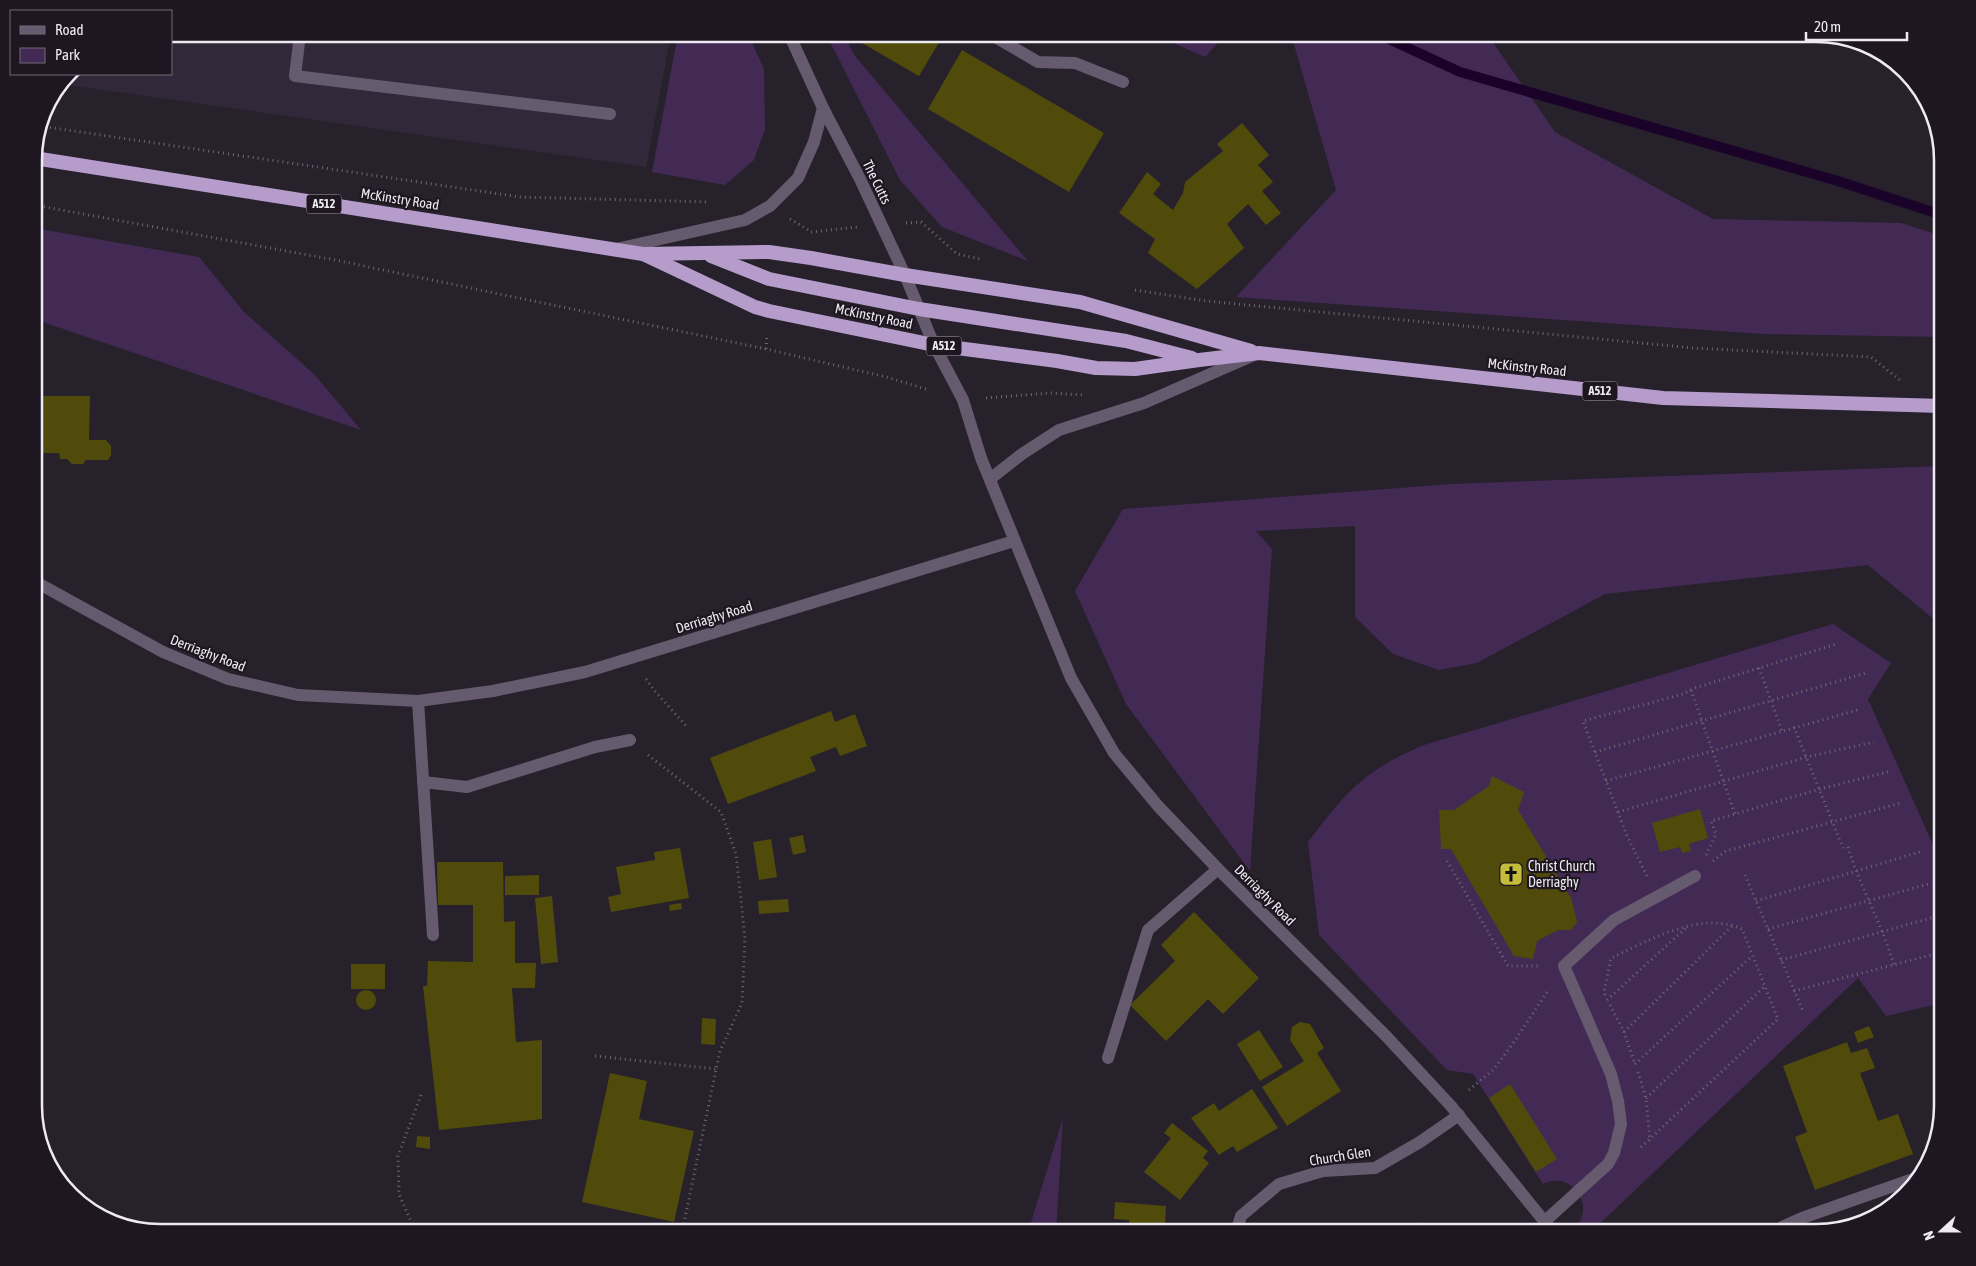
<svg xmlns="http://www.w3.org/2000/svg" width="1976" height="1266" font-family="'Asap Condensed',sans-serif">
<rect width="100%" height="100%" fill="#27212c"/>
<path fill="#312839" d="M171,34h500l-25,133 -584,-83 7,-10h102z"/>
<g fill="#432a55">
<path d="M678,34h70l16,35 1,60 -11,31 -29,25 -73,-13z"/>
<path d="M826,34h18l10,21 174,206 -86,-34 -42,-47z"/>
<path d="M1153,34h73l-21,23z"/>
<path d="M1291,34h196l68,98 158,87 188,4 41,13v101l-179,-3 -527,-37 100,-107z"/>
<path d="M34,228l165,29 45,55 71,63 46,55 -327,-111z"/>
<path d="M1942,466v160l-74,-61 -263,29 -128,69 -38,7 -46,-16 -38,-37v-91l-99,5 16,18 -22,322 -124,-167 -51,-113 48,-82 329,-25z"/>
<path d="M1833,624l58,39 -23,36 74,166v138l-56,13 -28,-38 -267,254h-13l-2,-5c20,-23 -6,-57 -33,-43l-70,-110 -26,-4 -128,-135 -11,-93c17,-22 34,-46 56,-63 18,-15 39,-25 60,-34z"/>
<path d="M1063,1118l-7,114h-28z"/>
</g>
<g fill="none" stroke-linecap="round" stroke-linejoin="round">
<path stroke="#1b0229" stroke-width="10" d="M1378,34l82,38 378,109 104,34"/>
</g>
<g fill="#504b0b">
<path d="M868,34h76l-25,42 -57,-33z"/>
<path d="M962,50l142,83 -35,59 -141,-83z"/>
<path d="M1242,123l27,32 -11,10 15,17 -11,9 19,22 -15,12 -18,-21 -21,20 17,24 -47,41 -49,-36 7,-14 -36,-26 28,-41 14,12 -8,10 20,16 10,-17 2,-11 38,-31 -6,-7z"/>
<path d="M38,396h52l-1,44h17l5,6v9l-3,5h-22l-3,4h-11l-5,-5h-7l-1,-6h-21z"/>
<path d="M831,711l4,11 20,-8 12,32 -27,10 -4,-9 -26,10 6,14 -88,33 -18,-46z"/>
<path d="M1492,776l32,16 -6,18 53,88 6,24 -6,8h-13l-21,11 -4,18 -19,-3 -63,-107h-10l-2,-39h15l35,-24z"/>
<path d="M1700,809l8,29 -19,6 2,7 -9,2 -2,-6 -20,5 -8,-29z"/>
<path d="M803,835l3,17 -13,3 -4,-17z"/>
<path d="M771,839l6,38 -18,3 -6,-38z"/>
<path d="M680,848l9,50 -78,14 -3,-15 13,-3 -5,-27 39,-7 -1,-8z"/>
<path d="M437,862h66l1,60 11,-1v42h21l-1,25h-23l4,54 26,-2v79l-103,11 -16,-144h4l1,-25 45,1v-57h-35z"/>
<path d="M539,875v20h-34v-19z"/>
<path d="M552,896l6,66 -17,2 -6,-66z"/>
<path d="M788,899l1,13 -30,2 -1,-13z"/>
<path d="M681,903l1,6 -12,2 -1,-6z"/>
<path d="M1194,912l65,66 -36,36 -15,-15 -42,42 -36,-36 45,-44 -14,-16z"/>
<rect x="351" y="964" width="34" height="25"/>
<circle cx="366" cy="1000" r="10"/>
<path d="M702,1018l14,1 -1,26 -14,-1z"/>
<path d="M1300,1022l10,2 14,24 -7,5 24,38 -54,35 -25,-39 42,-26 -14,-21 2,-13z"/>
<path d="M1869,1026l5,11 -16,6 -4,-11z"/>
<path d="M1259,1030l24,37 -23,14 -23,-37z"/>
<path d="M1847,1042l4,11 16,-5 8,20 -15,5 18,48 20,-7 15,40 -98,36 -20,-53 12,-5 -24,-66z"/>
<path d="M610,1073l37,8 -8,38 55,12 -20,91 -92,-20z"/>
<path d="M1510,1084l47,75 -21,13 -47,-74z"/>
<path d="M1252,1089l26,39 -41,24 -4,-6 -14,9 -28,-37 23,-15 5,8z"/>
<path d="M1172,1123l36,28 -5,7 6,5 -29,37 -36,-28 27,-34 -7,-5z"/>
<path d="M417,1136l13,1v12l-14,-2z"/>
<path d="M1115,1202l51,4 -1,19 22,2v5h-59l1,-12 -15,-1z"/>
<path d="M1424,1222l6,10h-23z"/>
</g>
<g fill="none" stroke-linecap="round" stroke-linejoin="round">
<g stroke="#6e6872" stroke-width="3" stroke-dasharray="1 4" stroke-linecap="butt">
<path d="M40,126l480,71 189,5"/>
<path d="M34,205l296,54 436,90 120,28 43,13"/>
<path d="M790,219l20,12"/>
<path d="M906,223l15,-1 36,32 23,5"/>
<path d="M811,232l46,-5"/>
<path d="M1135,290l71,11 487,47 178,9 29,23"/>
<path d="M766,349l1,-15"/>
<path d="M986,398l64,-5 35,2"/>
<path d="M1759,668l23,63"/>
<path d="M646,679l8,11 34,38"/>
<path d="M1691,690l44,124"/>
<path d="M1794,727l49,121"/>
<path d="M1595,752l271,-79"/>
<path d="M648,755l73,57 15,42 9,84 -3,65 -22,48 -38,181"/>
<path d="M1606,781l255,-72"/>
<path d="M1618,812l189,-55 67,-15"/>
<path d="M1848,847c12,40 34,77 46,118"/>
<path d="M1706,855l10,-21 -5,-13 109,-32 68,-17"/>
<path d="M1447,861l61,105h33"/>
<path d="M1713,861l13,-10 175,-48"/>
<path d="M1745,875l58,136"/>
<path d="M1647,876l-20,-40 -44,-115 100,-27 12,-6 141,-44"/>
<path d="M1756,901l167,-50"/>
<path d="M1768,929l164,-46"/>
<path d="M1781,960l161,-45"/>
<path d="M1794,991l148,-39"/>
<path d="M1605,995l-1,-3 7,-34c37,-17 89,-48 131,-29l36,90 -139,130"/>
<path d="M1607,1000l79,-72"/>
<path d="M1610,1005l14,27 10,29"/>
<path d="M1624,1032l109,-107"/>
<path d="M595,1056l121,13"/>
<path d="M1635,1064l117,-108"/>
<path d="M1638,1072l8,26 4,43"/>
<path d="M1469,1090l25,-21 20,-27 35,-53"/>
<path d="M421,1095l-23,61 1,38 14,32 13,6"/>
<path d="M1646,1098l119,-112"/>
</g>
<g stroke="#665a6f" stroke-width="12">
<path d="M300,34l-5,42 315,38"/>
<path d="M995,34l2,4 41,24 37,1 48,19"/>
<path d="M418,701l15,234"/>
<path d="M423,782l44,5 128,-40 35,-7"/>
<path d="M1108,1058l40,-128 70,-61"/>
<path d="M1545,1221l63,-57 6,-11 7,-29 -3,-23 -7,-27 -47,-108 50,-46 81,-44"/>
<path d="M1776,1232l6,-5 20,-9 114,-40"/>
</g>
<g stroke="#665a6f" stroke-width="12">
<path d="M34,581l129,71 65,27 70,16 120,6 75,-10 92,-19 429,-131"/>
<path d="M1236,1232l5,-16 38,-32 44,-13 52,-3 45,-26 39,-27"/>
</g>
<g stroke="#665a6f" stroke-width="12">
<path d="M789,34l34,74 37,71 45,96 29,70 29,55 18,58 90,220 43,75 44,53 60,63 169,168 64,69 102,126"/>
<path d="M616,249l129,-29 25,-14 28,-28 16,-36 9,-34"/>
<path d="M990,479l32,-25 37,-24 85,-27 110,-48"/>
</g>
<g stroke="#b69ccb" stroke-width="14">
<path d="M34,158l609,96 126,-2 42,6 94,17 175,27 171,49"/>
<path d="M643,254l112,53 14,4 165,34 123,16 39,7 39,1 64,-9 60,-7 404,45 279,8"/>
<path d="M711,256l58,23 150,30 207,32 66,17"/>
</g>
</g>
<defs>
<g id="church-square" transform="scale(1.25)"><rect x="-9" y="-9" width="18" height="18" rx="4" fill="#c6bc3c" stroke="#1e1722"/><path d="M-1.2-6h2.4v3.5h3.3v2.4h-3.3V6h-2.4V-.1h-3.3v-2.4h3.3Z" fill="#111"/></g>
</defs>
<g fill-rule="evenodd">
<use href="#church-square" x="1511" y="874"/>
</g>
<g text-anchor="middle" stroke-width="4.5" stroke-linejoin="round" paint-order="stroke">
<g fill="#1e1722" stroke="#b0abb4" stroke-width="1">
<rect x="306.5" y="194.5" width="35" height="19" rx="4"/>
<rect x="926.5" y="336.5" width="35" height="19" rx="4"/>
<rect x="1582.5" y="381.5" width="35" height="19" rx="4"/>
</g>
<g font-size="12" font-weight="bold" fill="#eeeaf2">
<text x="324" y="208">A512</text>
<text x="944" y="350">A512</text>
<text x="1600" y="395">A512</text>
</g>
<g font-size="14" fill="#eeeaf2" stroke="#1e1722">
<text transform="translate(877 182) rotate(64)" y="5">The Cutts</text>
<text transform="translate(400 199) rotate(9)" y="5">McKinstry Road</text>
<text transform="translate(874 316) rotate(12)" y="5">McKinstry Road</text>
<text transform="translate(1527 367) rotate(6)" y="5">McKinstry Road</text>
<text transform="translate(714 617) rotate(-17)" y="5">Derriaghy Road</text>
<text transform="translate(208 653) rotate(21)" y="5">Derriaghy Road</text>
<text transform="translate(1265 895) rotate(45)" y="5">Derriaghy Road</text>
<text transform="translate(1340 1156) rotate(-9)" y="5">Church Glen</text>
</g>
<g font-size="14" fill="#eeeaf2" stroke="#1e1722" text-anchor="start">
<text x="1528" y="871">Christ Church<tspan x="1528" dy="16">Derriaghy</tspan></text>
</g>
</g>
<path d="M0 0H1976V1266H0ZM160 42H1816A118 118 0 0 1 1934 160V1106A118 118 0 0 1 1816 1224H160A118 118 0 0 1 42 1106V160A118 118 0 0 1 160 42Z" fill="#1e1722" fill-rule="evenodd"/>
<path fill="none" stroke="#eeeaf2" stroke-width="2.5" d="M160 42H1816A118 118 0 0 1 1934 160V1106A118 118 0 0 1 1816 1224H160A118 118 0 0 1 42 1106V160A118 118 0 0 1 160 42Z"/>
<rect x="10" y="10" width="162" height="65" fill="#1e1722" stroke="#716b75"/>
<rect x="20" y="26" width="25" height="8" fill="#665a6f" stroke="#716b75"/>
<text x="55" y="35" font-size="15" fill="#eeeaf2">Road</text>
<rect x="20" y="48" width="25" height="15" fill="#432a55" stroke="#716b75"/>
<text x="55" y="60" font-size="15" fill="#eeeaf2">Park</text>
<g transform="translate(1941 1231) rotate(249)" stroke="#1e1722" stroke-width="4" paint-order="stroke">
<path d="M0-4L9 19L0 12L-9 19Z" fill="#eeeaf2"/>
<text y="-8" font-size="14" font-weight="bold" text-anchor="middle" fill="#eeeaf2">N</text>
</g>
<path d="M1806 32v8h101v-8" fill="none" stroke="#eeeaf2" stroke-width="2.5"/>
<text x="1814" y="32" font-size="15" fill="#eeeaf2" stroke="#1e1722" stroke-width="4" paint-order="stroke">20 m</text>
</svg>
